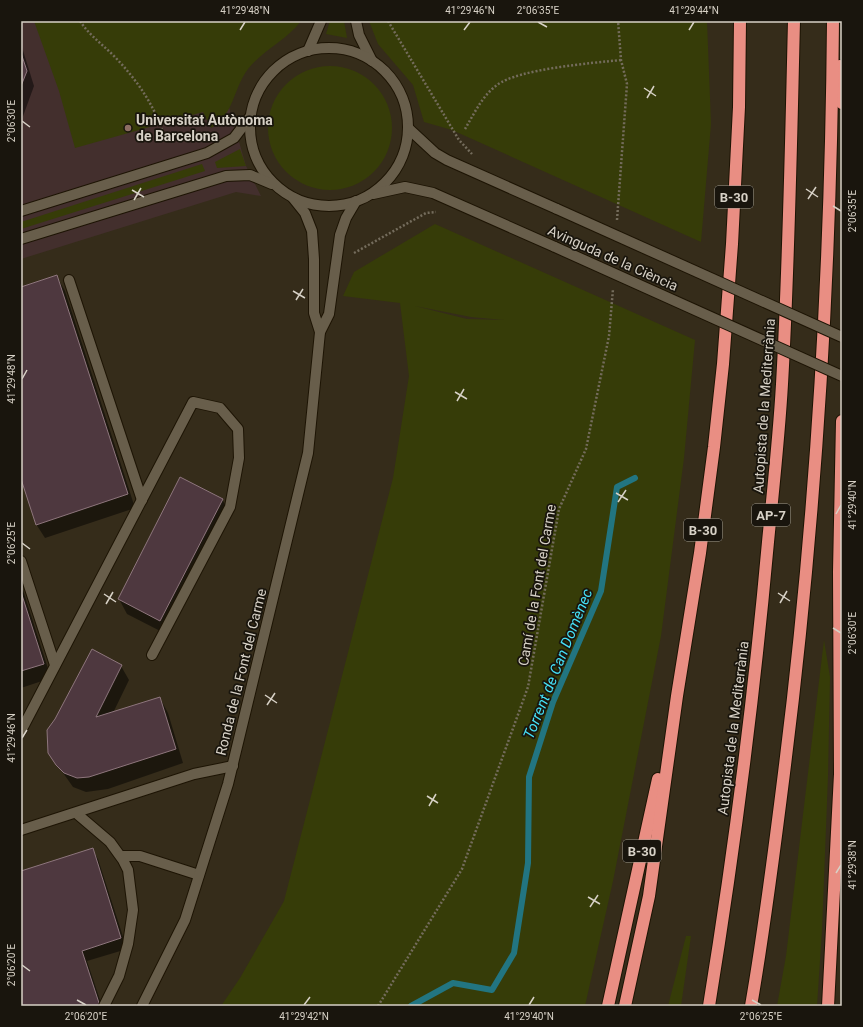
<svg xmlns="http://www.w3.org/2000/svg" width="863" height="1027" font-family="Roboto,sans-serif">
<rect width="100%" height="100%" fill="#352c1a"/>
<path fill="#432f2d" d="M21,21h278l-52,47 -10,17 -8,22 17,59 15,30 -25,-4 -215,67z"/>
<g fill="#363c08" fill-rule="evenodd">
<path d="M34,21h267c-14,19 -38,29 -53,48 -15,20 -14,46 -37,59l-8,-16 -128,36 -16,-57z"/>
<path d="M330,21h14l3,17 -21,-4z"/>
<path d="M369,21h338l4,103 -10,118 -249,-112 -28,-8 -11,-37 -35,-41z"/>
<circle cx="330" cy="128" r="62"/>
<path d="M240,149l6,17 -29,2 -2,-6z"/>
<path d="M202,164l3,7 -184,58v-7z"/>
<path d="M435,224l260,116 -11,118 -23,178 -48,245 -28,125h-364l19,-28 44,-77 109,-423 16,-102 -9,-73 -57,-7 11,-24zM415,306l56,11 33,3 -37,-1z"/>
<path d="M824,640l6,37 -2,99 -6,154 -5,76h-40l9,-50z"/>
<path d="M686,936h5l-10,70h-13z"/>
</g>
<g fill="#0007">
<path d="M21,44l13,42 -12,33 -1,-1z"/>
<path d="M57,277l8,14 70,217 -90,30 -9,-14 -15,-48v-188z"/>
<path d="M181,478l41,21 8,14 -62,122 -41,-21 -8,-15z"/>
<path d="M21,584l30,94 -30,10z"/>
<path d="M121,666l8,14 -16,33 47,-15 8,15 15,50 -75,26 -22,3 -13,-5 -24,-34z"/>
<path d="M92,849l6,10 29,90 -40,12 15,45h-81v-134z"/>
</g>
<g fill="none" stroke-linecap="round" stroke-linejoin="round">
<path stroke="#227581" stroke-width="6" d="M411,1006l42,-23 39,7 22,-37 14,-90 1,-86 24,-75 48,-111 16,-104 18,-9"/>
</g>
<g fill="#4e383f" stroke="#8e767d">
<path d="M21,53l6,18 -6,15z"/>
<path d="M57,275l71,219 -92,31 -15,-46v-192z"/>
<path d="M180,477l43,22 -63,122 -42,-22z"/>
<path d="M21,592l23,72 -23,7z"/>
<path d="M92,649l30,16 -26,52 64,-20 16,52 -87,28 -12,1 -13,-5 -8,-8 -8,-12 -1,-23 8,-11z"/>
<path d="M93,848l28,90 -39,13 18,55h-79v-135z"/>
</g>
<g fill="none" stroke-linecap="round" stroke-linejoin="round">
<g stroke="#1d1404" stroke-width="12">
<g id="minor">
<path d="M356,21l3,14 13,26"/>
<circle cx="329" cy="127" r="79"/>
<path d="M308,51l13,-30"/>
<path d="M408,128l27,25 12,7 110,49"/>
<path d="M373,194l32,-7 28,6 122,54"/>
<path d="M293,198l12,15 7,18 2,28v54l6,19"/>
<path d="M21,211l186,-58 27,-15 16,-21"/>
<path d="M21,239l205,-63 24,-1 22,9"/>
<path d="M69,280l73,220"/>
<path d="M21,561l34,104"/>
<path d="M21,731l172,-329 27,6 18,21 1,29 -9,49 -78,148"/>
<path d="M76,813l34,29 13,18 5,10 5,40 -5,34 -9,32 -15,30"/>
<path d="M21,830l173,-56 39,-8"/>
<path d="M121,856h19l59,19"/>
<path d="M142,1006l43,-86 43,-136 80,-331 12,-121 9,-18 11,-79 6,-17 10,-17"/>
</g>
</g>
<g stroke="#1d1404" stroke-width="14">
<g id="highway">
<path d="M840,66l2,37"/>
<path d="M608,1006l50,-227"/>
<path d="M625,1006l24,-110 28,-200 23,-143 14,-106 9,-83 9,-120 7,-137 1,-86"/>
<path d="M709,1006c25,-154 45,-308 59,-464 5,-52 11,-105 14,-158 7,-121 9,-242 12,-363"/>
<path d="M751,1006c14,-80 24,-161 34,-241 31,-247 46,-495 48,-744"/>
<path d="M828,1006l12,-232 -1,-202 3,-151"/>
</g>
</g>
<g stroke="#746c5c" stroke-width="2.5" stroke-dasharray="2 2" stroke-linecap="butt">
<path d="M80,21c9,14 22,23 34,35 21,22 38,45 48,74"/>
<path d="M388,21l71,119 13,14"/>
<path d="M465,129c9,-15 17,-33 32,-44 21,-16 95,-22 124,-25"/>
<path d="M617,220l10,-136 -6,-24 -3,-39"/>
<path d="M354,253l72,-40 10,-1"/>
<path d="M378,1006l84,-137 66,-182 31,-178 27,-60 23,-113 4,-47"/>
</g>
<use href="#minor" stroke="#685e4b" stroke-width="10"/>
<use href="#highway" stroke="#e98e83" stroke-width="12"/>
<g stroke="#1d1404" stroke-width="12" stroke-linecap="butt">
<g id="minor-bridge">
<path d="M557,209l285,128"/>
<path d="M555,247l287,129"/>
</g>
</g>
<use href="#minor-bridge" stroke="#685e4b" stroke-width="10"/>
</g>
<path fill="none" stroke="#d7d1c6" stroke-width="1.5" d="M538,22l9,5M240,30l5,-8M464,30l6,-8M689,30l5,-8M644,88l12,8M647,98l7,-12M22,121l8,6M806,189l12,8M132,190l12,7M808,199l8,-12M134,200l7,-12M833,206l8,5M293,291l12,7M296,300l7,-11M22,379l5,-9M455,392l12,7M457,401l7,-12M616,493l12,7M618,502l8,-12M836,514l5,-9M22,543l8,6M778,593l12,8M104,594l12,8M780,603l7,-12M106,604l7,-12M833,628l8,5M265,695l12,8M267,705l8,-12M22,738l5,-8M427,796l11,7M429,806l7,-12M836,873l5,-8M588,897l12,7M590,907l8,-12M22,965l8,6M77,1000l9,5M752,1000l9,5M304,1005l6,-8M529,1005l5,-8"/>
<circle fill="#8d6e63" stroke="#19150d" stroke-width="1.5" cx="128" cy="128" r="4"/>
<g text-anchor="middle" stroke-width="3.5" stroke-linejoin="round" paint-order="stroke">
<g fill="#19150d" stroke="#9e998e" stroke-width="1">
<rect x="715" y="186" width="38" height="22" rx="3"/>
<rect x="752" y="504" width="38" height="22" rx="3"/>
<rect x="684" y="519" width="38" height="22" rx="3"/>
<rect x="623" y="840" width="38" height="22" rx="3"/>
</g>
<g font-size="13" font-weight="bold" fill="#d7d1c6">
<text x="734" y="202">B-30</text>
<text x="771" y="520">AP-7</text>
<text x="703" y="535">B-30</text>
<text x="642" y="856">B-30</text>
</g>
<g font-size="14" font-weight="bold" fill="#d7d1c6" stroke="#19150d" text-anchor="start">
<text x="136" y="125">Universitat Autònoma<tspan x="136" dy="16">de Barcelona</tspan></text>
</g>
<g font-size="14" fill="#d7d1c6" stroke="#19150d">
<text transform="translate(613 258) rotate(24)" y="5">Avinguda de la Ciència</text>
<text transform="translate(764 406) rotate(-86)" y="5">Autopista de la Mediterrània</text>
<text transform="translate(537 585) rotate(-80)" y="5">Camí de la Font del Carme</text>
<text transform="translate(241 672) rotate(-76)" y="5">Ronda de la Font del Carme</text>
<text transform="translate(733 728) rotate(-83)" y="5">Autopista de la Mediterrània</text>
</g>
<g font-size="15" font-style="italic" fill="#45dff5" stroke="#19150d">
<text transform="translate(558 664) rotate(-68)" y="5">Torrent de Can Domènec</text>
</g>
</g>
<rect width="863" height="1027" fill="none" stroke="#19150d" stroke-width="44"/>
<rect x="22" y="22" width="819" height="983" fill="none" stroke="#d7d1c6" stroke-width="1.5"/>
<g font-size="10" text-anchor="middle" fill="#d7d1c6">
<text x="245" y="14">41°29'48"N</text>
<text x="470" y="14">41°29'46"N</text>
<text x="538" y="14">2°06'35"E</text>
<text x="694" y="14">41°29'44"N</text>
<text transform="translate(11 121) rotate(-90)" y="4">2°06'30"E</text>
<text transform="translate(852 211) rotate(-90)" y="4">2°06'35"E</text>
<text transform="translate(11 379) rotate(-90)" y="4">41°29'48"N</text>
<text transform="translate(852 505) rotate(-90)" y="4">41°29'40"N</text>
<text transform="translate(11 543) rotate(-90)" y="4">2°06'25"E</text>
<text transform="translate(852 633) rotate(-90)" y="4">2°06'30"E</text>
<text transform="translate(11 738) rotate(-90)" y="4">41°29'46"N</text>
<text transform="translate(852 865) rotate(-90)" y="4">41°29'38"N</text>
<text transform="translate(11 965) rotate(-90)" y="4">2°06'20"E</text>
<text x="86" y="1020">2°06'20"E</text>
<text x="304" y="1020">41°29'42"N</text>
<text x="529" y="1020">41°29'40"N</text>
<text x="761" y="1020">2°06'25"E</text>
</g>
</svg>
